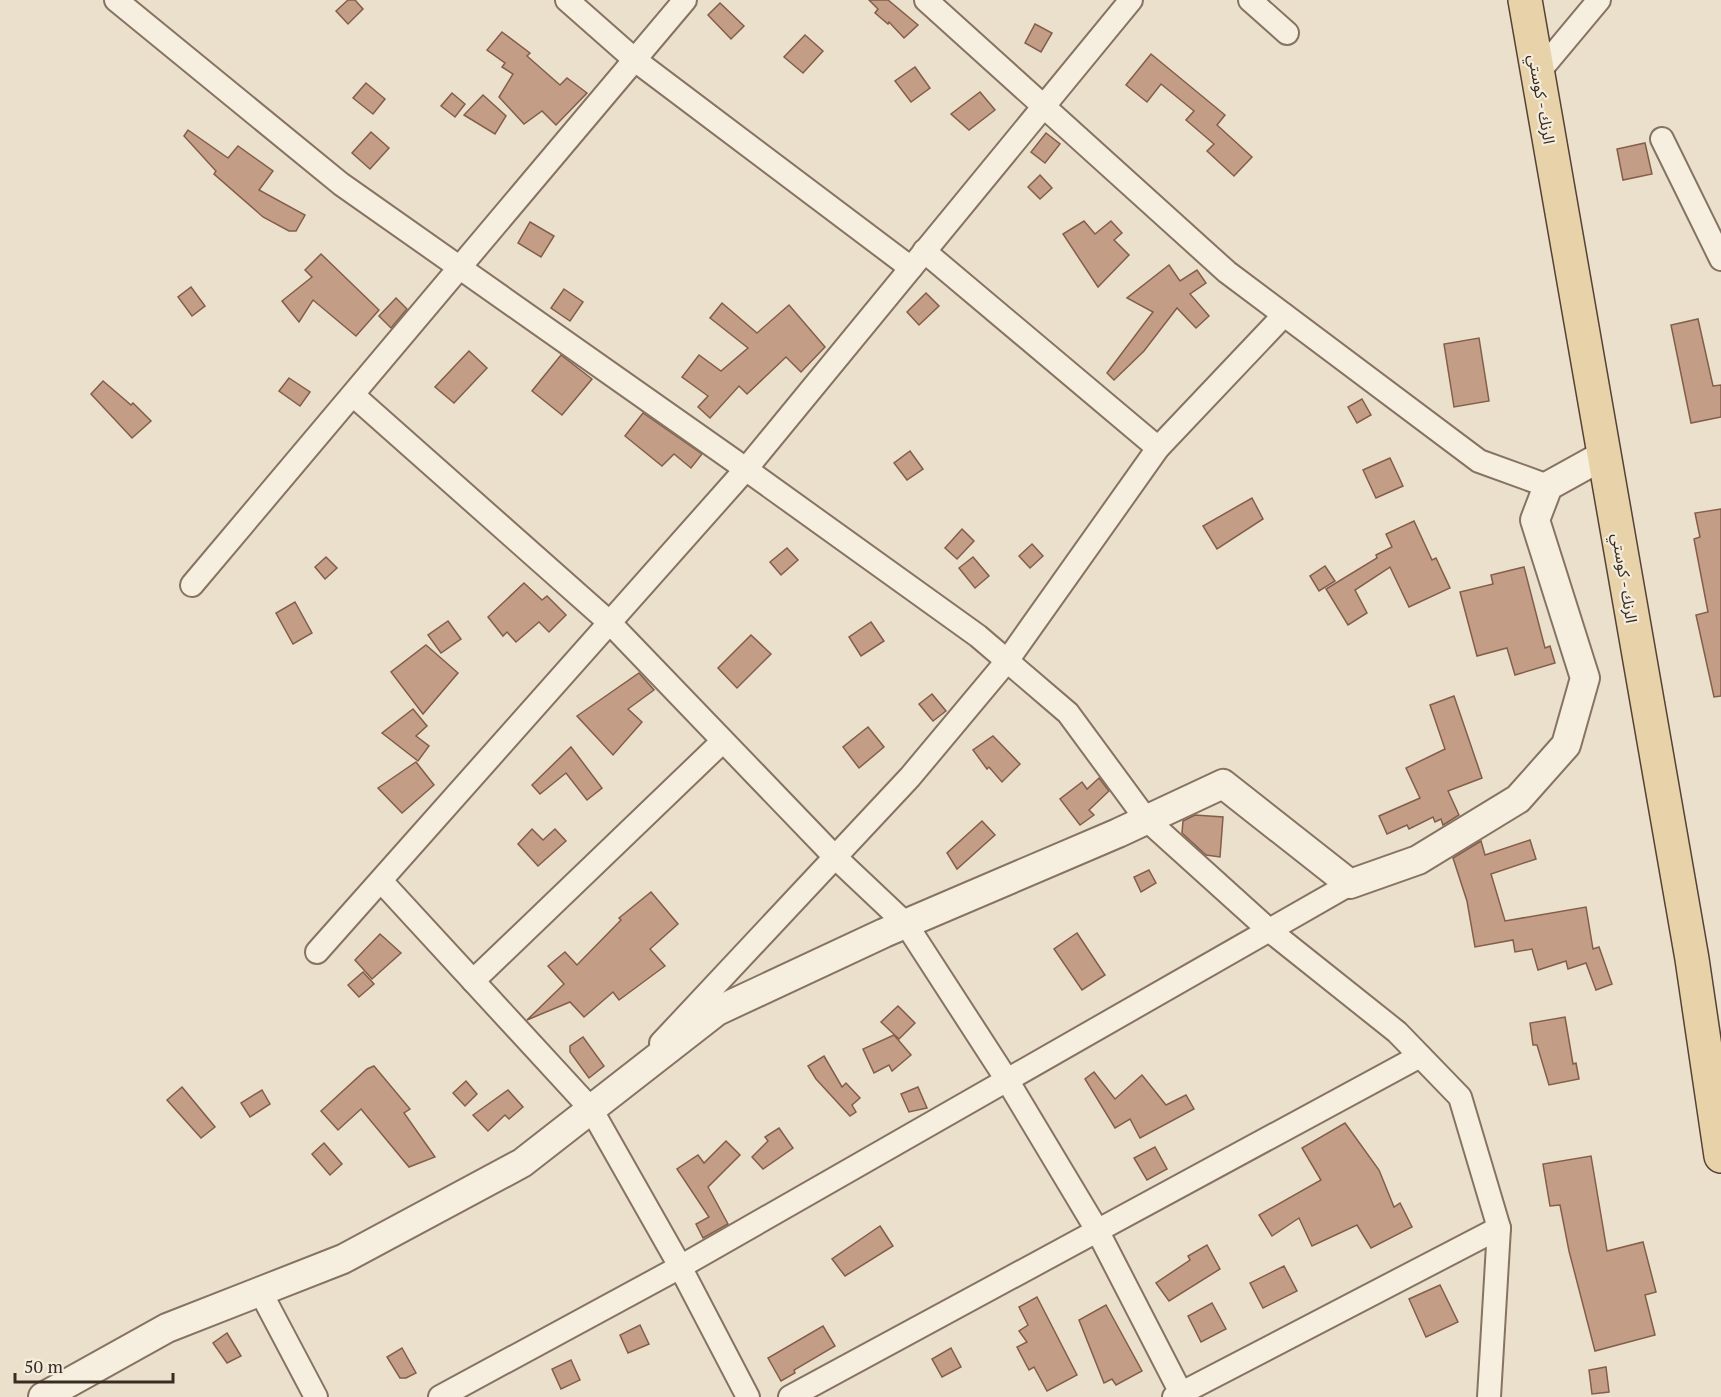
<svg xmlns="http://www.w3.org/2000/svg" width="1721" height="1397" font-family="'PT Serif','Noto Sans Arabic',serif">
<rect width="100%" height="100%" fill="#ebe0cc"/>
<g fill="#c49d86" stroke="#835e4a" stroke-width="1.5">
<path d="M348,0h7l8,9 -15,15 -12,-13z"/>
<path d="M869,0h19l30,25 -14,13 -15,-16 -1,2 -13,-11 3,-4z"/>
<path d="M720,3l24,23 -13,13 -23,-24z"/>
<path d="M1035,24l17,9 -11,19 -16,-9z"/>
<path d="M502,32l28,21 -3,3 33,29 7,-7 20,15 -31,32 -14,-14 -18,13 -25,-27 14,-23 -11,-7 3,-4 -18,-13z"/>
<path d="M805,35l18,16 -20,22 -19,-16z"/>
<path d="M1151,54l74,61 -8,10 35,32 -18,19 -27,-25 7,-7 -28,-24 8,-9 -33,-27 -14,18 -21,-17z"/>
<path d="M915,67l15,21 -19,14 -16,-21z"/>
<path d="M366,83l19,16 -12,15 -20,-16z"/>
<path d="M980,92l15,18 -26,20 -18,-16z"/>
<path d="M452,93l13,11 -10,13 -14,-11z"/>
<path d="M483,95l23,21 -11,18 -31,-19z"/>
<path d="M188,130l40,28 10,-12 35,25 -14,19 46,25 -9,16h-7l-26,-14 -49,-43 2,-3 -32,-35z"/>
<path d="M371,132l18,16 -19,21 -18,-16z"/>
<path d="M1046,133l14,11 -15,19 -14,-11z"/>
<path d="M1645,143l7,31 -29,6 -6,-31z"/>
<path d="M1040,175l12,13 -12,11 -12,-12z"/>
<path d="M1084,221l11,13 16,-13 11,12 -8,7 15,15 -31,32 -35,-53z"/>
<path d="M530,222l24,14 -13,21 -23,-14z"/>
<path d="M321,254l58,56 -23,26 -43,-36 -14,22 -17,-21 30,-24 -7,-7z"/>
<path d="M1169,265l11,16 17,-11 9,13 -16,11 19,22 -13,12 -19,-20 -33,43 -30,29 -7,-7 46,-61 -26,-14z"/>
<path d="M191,287l14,19 -13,10 -14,-19z"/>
<path d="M564,289l19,13 -13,19 -19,-13z"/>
<path d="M926,293l13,13 -20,19 -12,-13z"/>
<path d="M396,298l11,11 -16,19 -12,-12z"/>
<path d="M722,303l35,30 32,-28 36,42 -24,25 -15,-15 -39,37 -8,-8 -29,32 -12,-11 10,-11 -26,-19 17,-22 22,16 27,-23 -38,-30z"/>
<path d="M1698,319l15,67 8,-1v32l-30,6 -20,-98z"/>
<path d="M1479,338l10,63 -35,6 -10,-63z"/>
<path d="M469,351l18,17 -33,35 -19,-16z"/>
<path d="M561,355l31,24 -30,36 -30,-24z"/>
<path d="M289,378l21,14 -10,14 -21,-15z"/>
<path d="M103,381l28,24 2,-2 18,18 -19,17 -41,-44z"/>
<path d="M1362,399l9,16 -14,8 -9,-16z"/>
<path d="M643,413l59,41 -11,14 -17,-14 -12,12 -37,-30z"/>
<path d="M910,451l13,18 -16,11 -13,-17z"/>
<path d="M1390,458l13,28 -27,12 -13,-28z"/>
<path d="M1252,498l11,21 -46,30 -14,-23z"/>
<path d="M1721,509v187l-7,1 -18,-82 12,-3 -14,-73 6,-2 -5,-24z"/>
<path d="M1414,521l18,39 4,-2 14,30 -41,19 -19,-40 -35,23 12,23 -19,12 -22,-36 51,-31 -1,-3 16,-8 -6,-13z"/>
<path d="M962,529l12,12 -17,18 -12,-11z"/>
<path d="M1032,544l11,12 -13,12 -11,-12z"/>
<path d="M787,548l11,12 -17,15 -11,-13z"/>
<path d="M326,557l11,11 -12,11 -10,-12z"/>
<path d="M973,557l16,19 -14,12 -16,-20z"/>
<path d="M1325,566l10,15 -16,10 -9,-15z"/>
<path d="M1524,567l21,81 5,-2 5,17 -40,12 -8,-27 -30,8 -17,-64 33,-8 -2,-9z"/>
<path d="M524,583l18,17 5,-4 19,19 -17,17 -10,-10 -23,20 -9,-10 -4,4 -15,-19z"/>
<path d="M295,602l17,31 -19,11 -17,-31z"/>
<path d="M448,621l13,18 -20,14 -13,-18z"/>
<path d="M871,622l13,19 -23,15 -12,-19z"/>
<path d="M751,635l20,19 -34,34 -19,-20z"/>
<path d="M426,645l32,28 -35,41 -32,-42z"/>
<path d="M639,673l15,17 -26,19 14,13 -29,33 -36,-39z"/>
<path d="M932,694l14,17 -13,10 -14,-17z"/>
<path d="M1454,696l28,82 -34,13 11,24 -16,10 -2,-6 -6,3 -2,-5 -24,12 -2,-4 -20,9 -8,-18 41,-18 -14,-30 39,-19 -15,-44z"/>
<path d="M413,709l14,17 -11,10 13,10 -11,15 -36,-28z"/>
<path d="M868,727l16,20 -25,21 -16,-21z"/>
<path d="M993,736l27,28 -18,18 -13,-15 -2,2 -14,-19z"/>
<path d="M571,747l31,41 -15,12 -21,-27 -26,21 -8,-9z"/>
<path d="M416,762l18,23 -32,28 -24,-25z"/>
<path d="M1099,778l10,13 -20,19 5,5 -14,10 -20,-26 22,-17 5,7z"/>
<path d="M1195,815l28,2 -3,40 -14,-2 -24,-22 1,-12z"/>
<path d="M982,821l13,14 -38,34 -10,-16z"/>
<path d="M532,829l11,11 12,-11 11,12 -28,25 -20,-22z"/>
<path d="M1530,840l6,19 -45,15 14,47 81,-14 7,42 6,-2 13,37 -16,6 -10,-27 -18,6 -2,-8 -28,9 -6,-21 -17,3 -2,-12 -38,7 -8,-46 -14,-43 28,-17 4,14z"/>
<path d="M1149,870l7,13 -15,9 -7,-15z"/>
<path d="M651,892l27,32 -28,25 15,17 -46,34 -6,-8 -29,25 -14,-15 -43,18 37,-36 -16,-18 17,-14 12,13 44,-45 -2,-2z"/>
<path d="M1077,933l28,42 -23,15 -28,-41z"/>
<path d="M380,934l21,19 -29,26 -17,-19z"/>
<path d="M363,972l11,12 -15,13 -11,-12z"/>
<path d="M898,1006l17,17 -16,16 -18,-17z"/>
<path d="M1565,1017l8,47 3,-1 3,16 -30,6 -12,-40h-4l-3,-22z"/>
<path d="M894,1035l17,20 -19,16 -3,-6 -15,8 -11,-24z"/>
<path d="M583,1037l21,29 -15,12 -19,-26v-6z"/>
<path d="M824,1056l18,31 4,-4 14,15 -8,7 4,7 -6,4 -34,-37 -8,-13z"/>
<path d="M374,1066l36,43 -6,4 31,44 -26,10 -48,-58 -23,21 -17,-19 46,-42z"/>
<path d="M1094,1072l21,27 27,-24 24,30 20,-10 8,14 -54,29 -10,-19 -15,9 -30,-49z"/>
<path d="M466,1081l11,13 -12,12 -12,-13z"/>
<path d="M182,1087l33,40 -14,11 -34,-38z"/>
<path d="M918,1087l9,21 -18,4 -8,-18z"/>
<path d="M262,1090l8,14 -20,13 -9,-14z"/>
<path d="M508,1090l15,17 -14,12 -4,-4 -17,16 -15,-16z"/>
<path d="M1345,1123l34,47 15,37 6,-4 12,24 -41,21 -14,-23 -45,21 -13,-28 -27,18 -13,-21 62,-35 -19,-32z"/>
<path d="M779,1128l14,20 -30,21 -11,-12 16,-16 -3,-4z"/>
<path d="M726,1141l14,14 -32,32 20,37 -25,14 -7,-14 13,-7 -32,-48 21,-14 6,8z"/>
<path d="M324,1143l18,21 -12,11 -18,-21z"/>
<path d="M1155,1147l12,22 -20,11 -13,-22z"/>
<path d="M1591,1156l16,95 36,-9 13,50 -11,3 10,40 -60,16 -26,-100 -9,-46 -10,1 -7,-42z"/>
<path d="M880,1226l13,20 -48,30 -13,-17z"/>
<path d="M1207,1245l13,24 -51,32 -13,-18 34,-23 -2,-4z"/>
<path d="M1284,1266l13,25 -34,17 -13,-25z"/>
<path d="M1440,1285l18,37 -32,15 -17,-38z"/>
<path d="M1037,1297l40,78 -30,16 -13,-24 -5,3 -12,-23 10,-5 -8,-11 9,-6 -9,-18z"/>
<path d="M1212,1303l14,26 -25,13 -13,-26z"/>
<path d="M1106,1305l36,66 -26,14 -4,-6 -8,4 -25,-63z"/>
<path d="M640,1325l9,19 -21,9 -8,-18z"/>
<path d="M823,1326l12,20 -41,24 1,3 -14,8 -13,-23z"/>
<path d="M227,1333l14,23 -14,7 -14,-20z"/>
<path d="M402,1348l14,25 -10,5h-6l-13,-21z"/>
<path d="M951,1348l10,19 -19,10 -10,-18z"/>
<path d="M571,1360l9,20 -19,9 -9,-20z"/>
<path d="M1606,1367l3,25 -17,2 -3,-24z"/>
</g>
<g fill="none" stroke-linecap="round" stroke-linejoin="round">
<g stroke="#867361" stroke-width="26">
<g id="minor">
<path d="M116,0l225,184 392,276 245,176 90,77 78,106 123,111 128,102 63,65 39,131 -10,169"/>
<path d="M567,0l68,60 276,208"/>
<path d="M926,0l301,272 252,189 69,25"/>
<path d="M1250,0l37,33"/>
<path d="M1538,73l61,-73"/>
<path d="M1662,139l59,120"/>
<path d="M924,251l234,197"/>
<path d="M353,395l256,227 226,235 71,67 101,156 90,150 86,167"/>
<path d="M192,585l493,-585"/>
<path d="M382,882l209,227 85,150 72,138"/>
<path d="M317,952l429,-483 385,-469"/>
<path d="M473,981l250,-240"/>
<path d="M661,1043l249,-266 97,-116 151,-213 126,-133"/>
<path d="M260,1291l56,106"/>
<path d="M440,1397l240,-130 670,-383"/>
<path d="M790,1397l630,-341"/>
<path d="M1174,1397l325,-169"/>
</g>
</g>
<g stroke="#867361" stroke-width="32">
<path id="tertiary" d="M43,1397l124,-69 176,-69 179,-96 195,-152 167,-78 234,-100 105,-49 127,100 68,-24 100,-61 48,-54 19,-67 -50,-158 13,-34 56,-31"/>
</g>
<g stroke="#554235" stroke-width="36">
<path id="primary" d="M1525,0l167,959 29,197"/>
</g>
<use href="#minor" stroke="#f6eede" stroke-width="22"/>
<use href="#tertiary" stroke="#f6eede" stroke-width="28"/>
<use href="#primary" stroke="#e8d2a9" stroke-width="33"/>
</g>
<g text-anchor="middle" stroke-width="4.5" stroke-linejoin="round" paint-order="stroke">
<g font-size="16" fill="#382c23" stroke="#f3ebdb">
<text transform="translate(1542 99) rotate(80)" y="6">الرنك - كوستي</text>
<text transform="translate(1625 578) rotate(81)" y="6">الرنك - كوستي</text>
</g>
</g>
<path d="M15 1373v9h158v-9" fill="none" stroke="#382c23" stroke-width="3"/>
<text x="24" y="1373" font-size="18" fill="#382c23" stroke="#f3ebdb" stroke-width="4.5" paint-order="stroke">50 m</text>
</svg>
